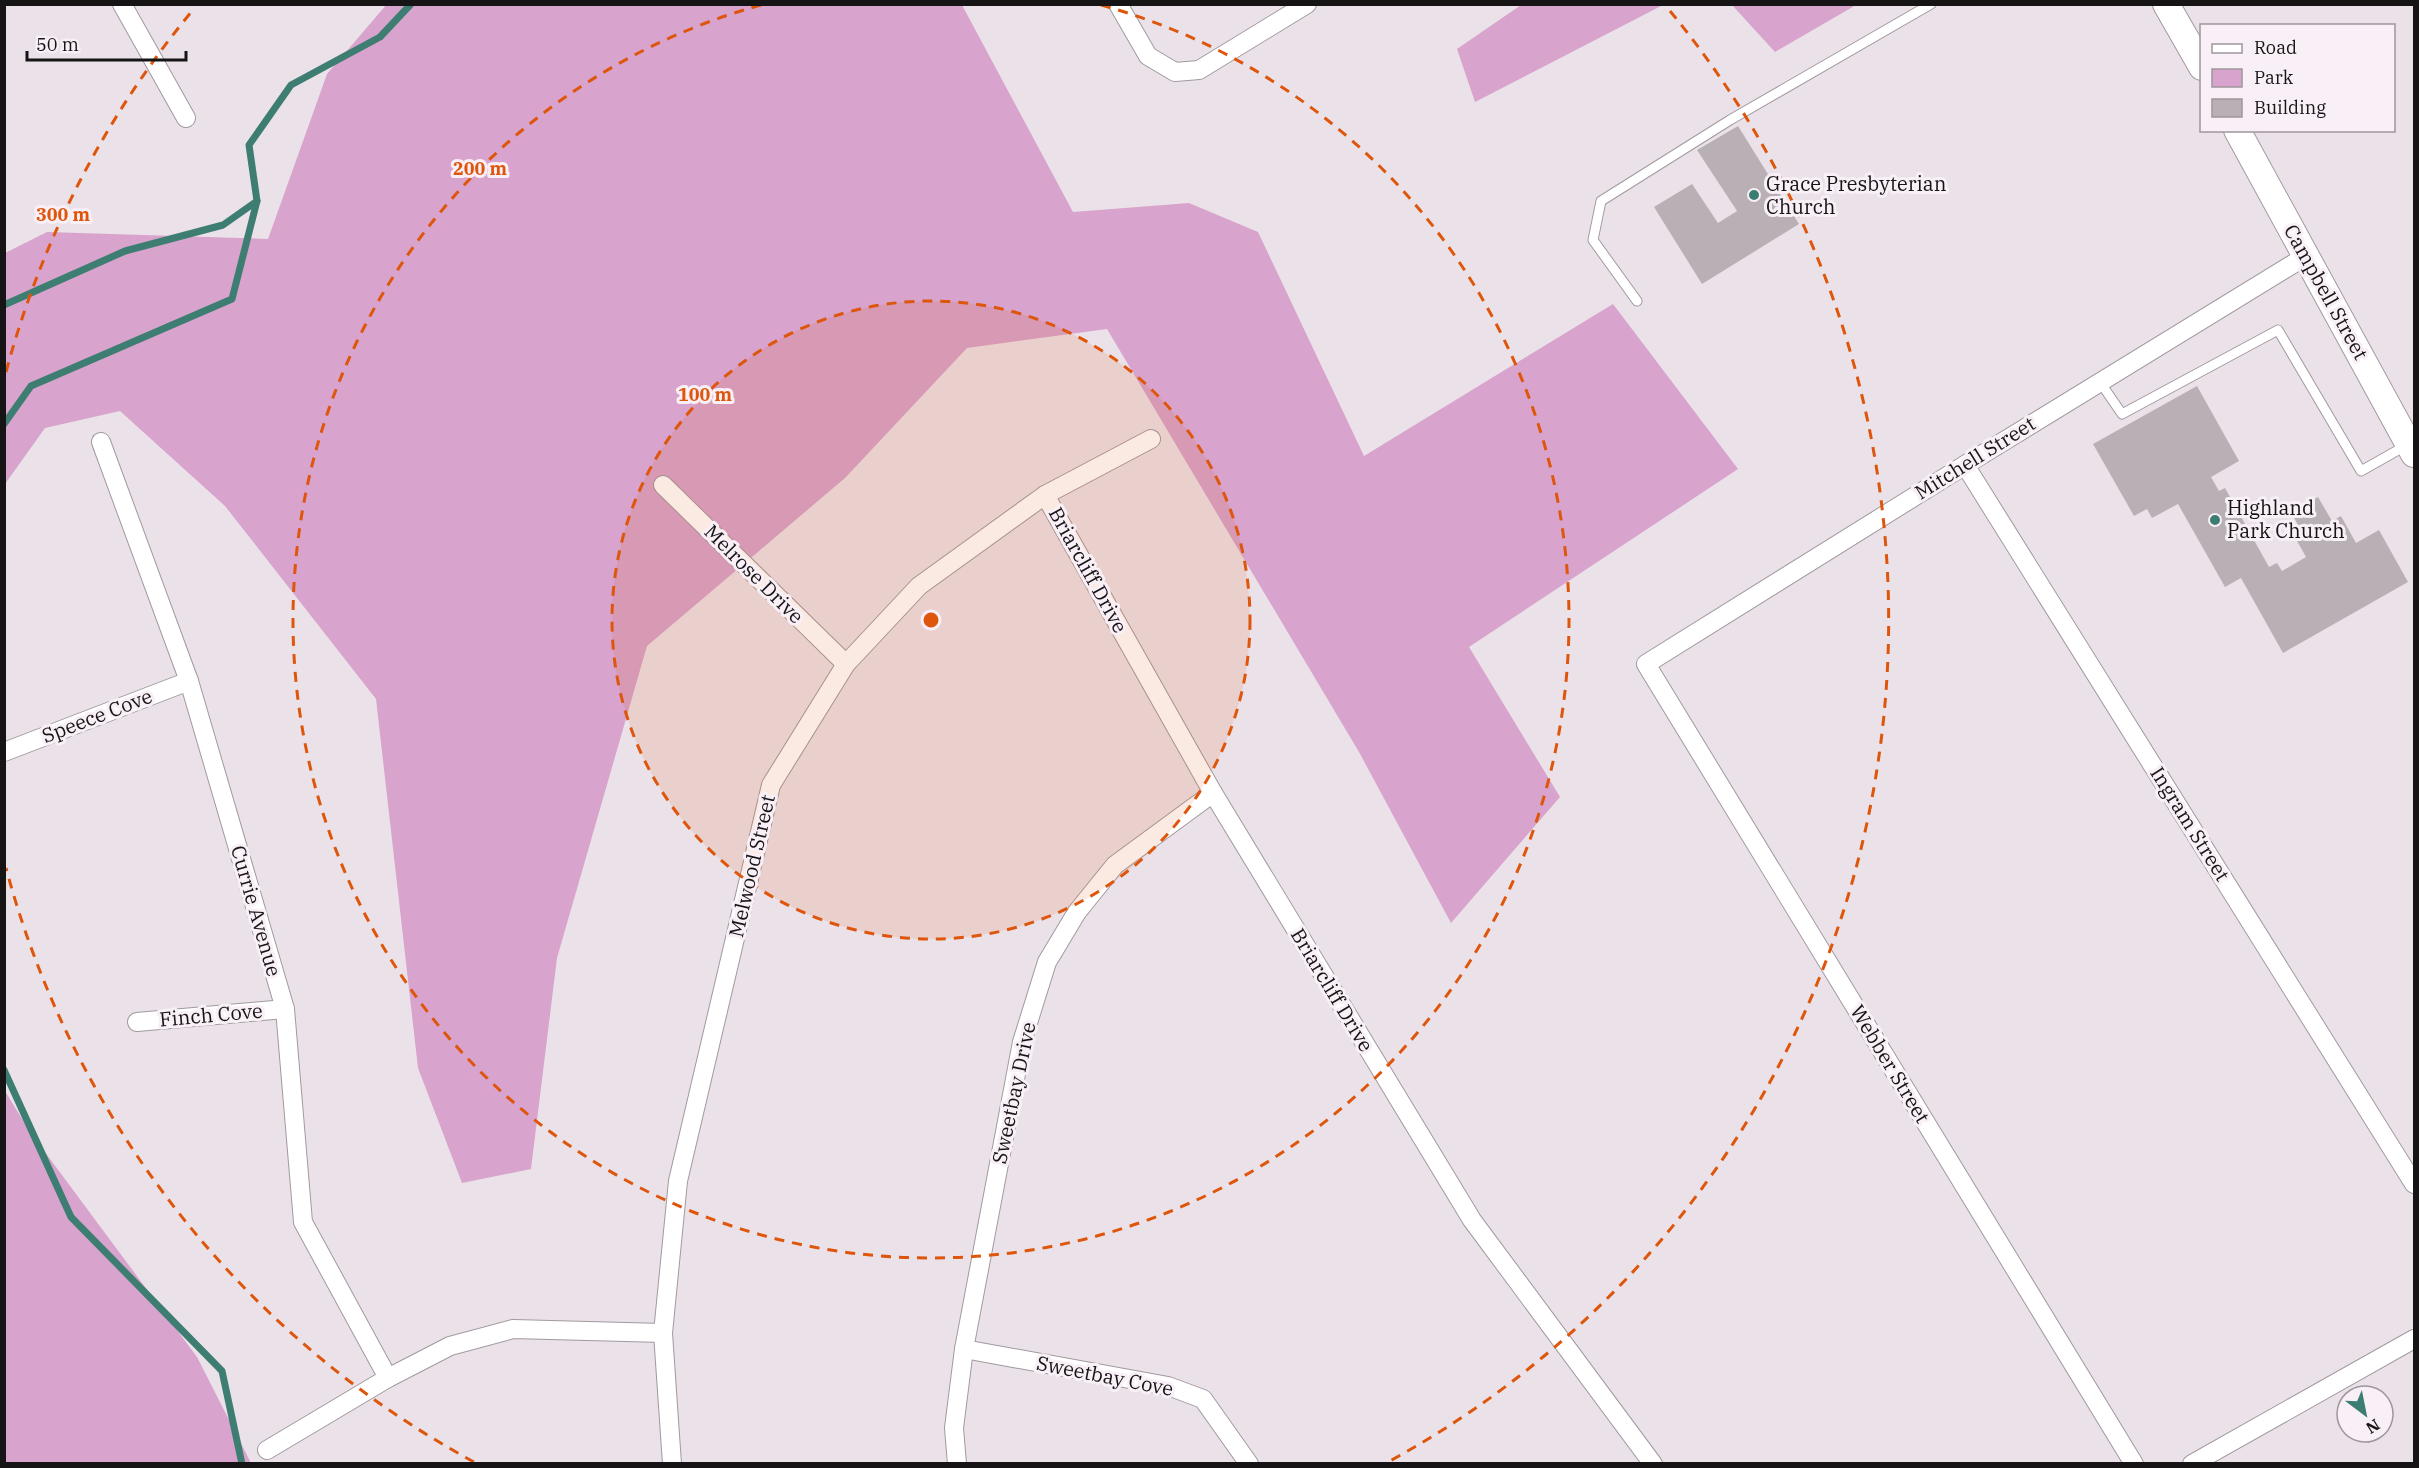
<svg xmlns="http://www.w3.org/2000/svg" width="2419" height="1468" font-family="'IBM Plex Serif',serif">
<rect width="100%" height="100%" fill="#ebe2e9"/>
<g fill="#d8a3cc">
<path d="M387,4l575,1 111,207 116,-9 69,29 106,224 249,-152 125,165 -269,178 91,150 -109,126 -92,-171 -252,-423 -140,19 -122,130 -198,168 -90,312 -26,211 -69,14 -44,-115 -42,-369 -151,-193 -105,-95 -75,17 -40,56v-231l42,-21 221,7 59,-165z"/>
<path d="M1521,5v-1l142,1 -188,97 -18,-53z"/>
<path d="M1732,5h124l-81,47z"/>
<path d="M5,1091l25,41 167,225 54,106h-246z"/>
</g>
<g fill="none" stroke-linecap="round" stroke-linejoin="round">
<g stroke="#3e7e72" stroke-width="7">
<path d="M4,305l121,-54 98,-26 34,-24 -8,-56 42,-60 89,-48 31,-33"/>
<path d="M4,424l27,-38 201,-87 25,-98"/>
<path d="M4,1070l67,147 151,154 20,93"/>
</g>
</g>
<g fill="#b9b0b6">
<path d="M1738,126l61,98 -97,60 -48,-77 38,-23 26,39 19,-12 -40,-61z"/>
<path d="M2197,386l42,75 -28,16 8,14 6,-3 44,79 8,-4 5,8 24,-14 -9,-16 7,-5 -13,-24 27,-15 14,24 9,-5 15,27 23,-13 29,52 -125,71 -42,-75 -16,9 -47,-83 -26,14 -5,-9 -13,7 -41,-72z"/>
</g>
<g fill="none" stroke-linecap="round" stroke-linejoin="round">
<g stroke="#a1999f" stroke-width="11">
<g id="service">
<path d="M1637,301l-44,-61 8,-39 129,-81 201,-116"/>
<path d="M2100,382l22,32 156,-84 83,141 46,-26"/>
</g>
</g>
<g stroke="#a1999f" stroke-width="20">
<g id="minor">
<path d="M122,4l64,114"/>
<path d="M1118,4l30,52 27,16 24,-2 108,-66"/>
<path d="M101,442l88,239 96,328 18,213 85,156"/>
<path d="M1965,465l449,719"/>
<path d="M663,485l183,179"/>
<path d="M1045,495l168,298 259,427 181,244"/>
<path d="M4,752l185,-71"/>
<path d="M137,1022l148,-13"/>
<path d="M964,1349l204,37 35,13 46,65"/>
<path d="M267,1450l121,-72 62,-32 63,-17 150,4"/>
<path d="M672,1464l-9,-131 15,-152 93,-396 75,-121 73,-78 126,-91 106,-56"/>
<path d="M957,1464l-3,-36 10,-79 58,-307 25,-80 30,-50 38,-47 98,-72"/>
<path d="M2134,1464l-488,-800 319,-199 341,-209"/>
<path d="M2192,1464l222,-125"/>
</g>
</g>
<g stroke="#a1999f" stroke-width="28">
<g id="secondary">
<path d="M2166,4l36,63"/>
<path d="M2237,130l177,324"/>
</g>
</g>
<use href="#service" stroke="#fff" stroke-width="9"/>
<use href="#minor" stroke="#fff" stroke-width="18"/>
<use href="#secondary" stroke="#fff" stroke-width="26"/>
</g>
<circle cx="931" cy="620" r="319" fill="#de560c" fill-opacity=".12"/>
<g fill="none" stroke="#de560c" stroke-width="3" stroke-dasharray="10 8">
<circle cx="931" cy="620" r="319"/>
<path d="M1101 5A638 638 0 1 1 761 5"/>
<path d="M474 1462A958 958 0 0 1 6 868M6 372A958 958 0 0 1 192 11M1670 11A958 958 0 0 1 1388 1462"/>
</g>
<g fill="#3b7e71" stroke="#f9eff6" stroke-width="2">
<circle cx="1754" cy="195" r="6"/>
<circle cx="2215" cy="520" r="6"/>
</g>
<g text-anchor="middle" stroke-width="6" stroke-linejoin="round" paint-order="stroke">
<g font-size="20" fill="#171416" stroke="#f9eff6" text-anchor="start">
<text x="1766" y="191">Grace Presbyterian<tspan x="1766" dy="23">Church</tspan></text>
<text x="2227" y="515">Highland<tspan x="2227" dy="23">Park Church</tspan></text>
</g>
<g font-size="20" fill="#171416" stroke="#f9eff6">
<text transform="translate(2326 292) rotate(61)" y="7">Campbell Street</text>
<text transform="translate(1975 458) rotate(-32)" y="7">Mitchell Street</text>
<text transform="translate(1088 570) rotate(61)" y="7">Briarcliff Drive</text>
<text transform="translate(754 574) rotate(45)" y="7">Melrose Drive</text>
<text transform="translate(97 716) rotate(-21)" y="7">Speece Cove</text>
<text transform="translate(2190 824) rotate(58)" y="7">Ingram Street</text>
<text transform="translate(752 866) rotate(-77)" y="7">Melwood Street</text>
<text transform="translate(256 911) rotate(74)" y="7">Currie Avenue</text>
<text transform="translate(1332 990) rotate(59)" y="7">Briarcliff Drive</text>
<text transform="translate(211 1015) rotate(-5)" y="7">Finch Cove</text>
<text transform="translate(1890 1064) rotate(59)" y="7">Webber Street</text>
<text transform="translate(1014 1093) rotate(-78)" y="7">Sweetbay Drive</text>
<text transform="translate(1105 1376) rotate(11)" y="7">Sweetbay Cove</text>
</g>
</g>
<circle cx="931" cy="620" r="9" fill="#de560c" stroke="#f9eff6" stroke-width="3"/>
<g font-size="18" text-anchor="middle" font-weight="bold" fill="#de560c" stroke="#f9eff6" stroke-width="6" stroke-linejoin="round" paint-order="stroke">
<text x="480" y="175">200 m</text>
<text x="63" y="221">300 m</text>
<text x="705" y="401">100 m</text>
</g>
<rect width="2419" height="1468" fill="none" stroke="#171416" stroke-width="12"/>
<rect x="2200" y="24" width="195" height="108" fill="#f9eff6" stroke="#9f979c" stroke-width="1.5"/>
<rect x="2212" y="44" width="30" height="9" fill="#ffffff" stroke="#9f979c" stroke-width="1.5"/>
<text x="2254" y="54" font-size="18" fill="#171416">Road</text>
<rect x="2212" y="69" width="30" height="18" fill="#d8a3cc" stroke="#9f979c" stroke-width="1.5"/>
<text x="2254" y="84" font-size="18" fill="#171416">Park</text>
<rect x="2212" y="99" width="30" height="18" fill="#b9b0b6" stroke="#9f979c" stroke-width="1.5"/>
<text x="2254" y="114" font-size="18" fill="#171416">Building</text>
<g transform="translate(2365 1414) rotate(148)"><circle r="28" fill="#f9eff6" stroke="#9f979c" stroke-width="1.5"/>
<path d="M0-4.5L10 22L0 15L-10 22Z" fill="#3b7e71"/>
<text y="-9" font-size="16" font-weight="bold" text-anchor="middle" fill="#171416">N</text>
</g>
<path d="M27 51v9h159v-9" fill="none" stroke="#171416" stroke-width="3"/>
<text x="36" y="51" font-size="18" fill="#171416" stroke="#f9eff6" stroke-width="4.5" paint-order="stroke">50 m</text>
</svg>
